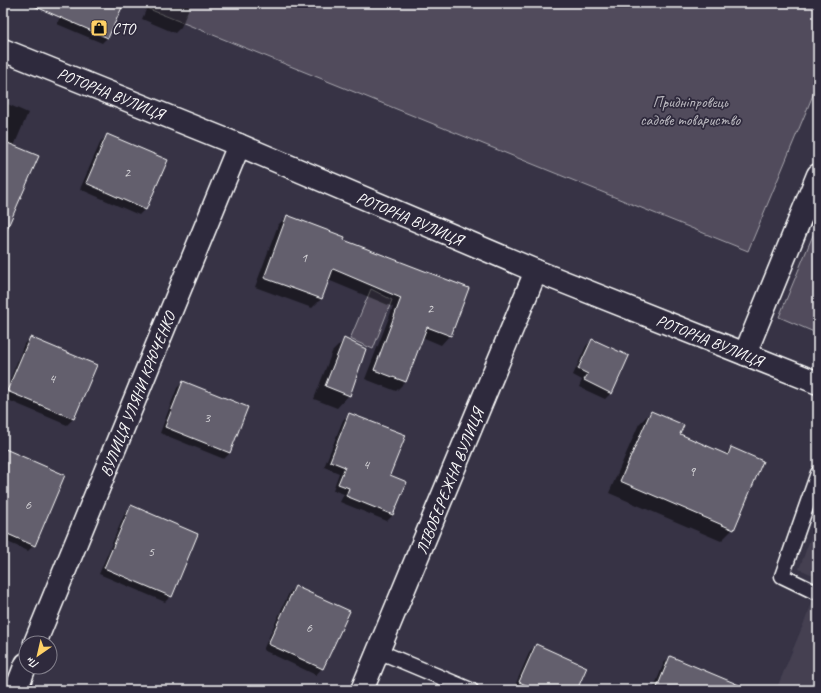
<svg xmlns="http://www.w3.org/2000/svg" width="821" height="693" font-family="Caveat,sans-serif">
<rect width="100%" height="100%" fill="#373345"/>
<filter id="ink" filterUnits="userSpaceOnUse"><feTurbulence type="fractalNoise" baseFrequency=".025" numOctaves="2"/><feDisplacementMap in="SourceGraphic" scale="8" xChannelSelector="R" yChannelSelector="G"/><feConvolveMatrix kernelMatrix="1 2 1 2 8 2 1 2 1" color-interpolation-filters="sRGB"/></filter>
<g filter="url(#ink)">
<g fill="#444051">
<path d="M818,518v59l-19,-8z"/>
<path d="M818,589v101h-42z"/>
</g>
<g fill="#514c5c" stroke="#a8a6ae">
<path d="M134,3h684v80l-70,168z"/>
<path d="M818,223v107l-4,2 -35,-15z"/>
<path d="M371,289l21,11 -19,49 -23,-10z"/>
</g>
<g fill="#0007">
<path d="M66,3h55l-13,34 -6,6 -45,-19z"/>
<path d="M149,3h42l-10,24 -6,6 -33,-14z"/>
<path d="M3,102l25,11 -14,33 -11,73z"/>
<path d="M108,135l37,74 -6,6 -59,-26 21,-48z"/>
<path d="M287,216l55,24 108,95 -9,10 -19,-8 -17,45 -9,9 -31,-12 28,-72 -65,-27 -7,19 -9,9 -57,-21 23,-62z"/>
<path d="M30,338l66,27 -23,54 -6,6 -64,-27 21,-54z"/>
<path d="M344,340l5,55 -12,13 -23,-9 18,-47z"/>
<path d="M592,340l19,53 -6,6 -26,-12 3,-7 -9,-5 13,-29z"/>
<path d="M183,382l47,71 -6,6 -64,-26 17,-45z"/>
<path d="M651,412l27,23 47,19 6,-6 2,81 -12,12 -112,-48 30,-69z"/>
<path d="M349,414l40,62 4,39 -6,6 -47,-19 4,-8 -11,-4 6,-17 -15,-6 19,-47z"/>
<path d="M3,449l31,96 -6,6 -25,-11z"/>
<path d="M131,507l40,89 -6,6 -66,-28 26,-61z"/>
<path d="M295,587l27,81 -6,7 -53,-25 26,-57z"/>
<path d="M536,645l40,45h-58l-4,-2 16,-37z"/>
<path d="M670,657l62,33h-79l11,-27z"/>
<path d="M818,681v9h-4z"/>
</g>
<g fill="#635f6d" stroke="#fff">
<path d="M27,3h97l-16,35z"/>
<path d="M107,134l61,26 -22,50 -60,-27z"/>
<path d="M3,141l36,15 -36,82z"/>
<path d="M287,215l58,22 -1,3 125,48 -18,48 -24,-9 -21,55 -32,-12 27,-72 -68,-29 -11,30 -58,-21z"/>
<path d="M30,337l67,28 -23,54 -67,-28z"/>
<path d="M344,338l22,11 -16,47 -25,-10z"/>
<path d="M592,339l37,17 -17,38 -28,-14 4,-6 -10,-5z"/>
<path d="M183,381l65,26 -18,46 -65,-26z"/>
<path d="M651,411l33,14 -4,9 48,21 3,-8 32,14 -29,69 -114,-49z"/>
<path d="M349,413l57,22 -16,40 17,7 -14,33 -47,-19 3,-8 -11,-4 7,-17 -15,-6z"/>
<path d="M3,448l62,27 -30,71 -32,-14z"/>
<path d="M131,505l67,29 -26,63 -68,-29z"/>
<path d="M295,586l55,25 -27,58 -55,-25z"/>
<path d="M536,644l51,23 -10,23h-39l-19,-8z"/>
<path d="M670,656l81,34h-95z"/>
</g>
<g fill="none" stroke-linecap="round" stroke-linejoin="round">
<g stroke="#fff" stroke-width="17">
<g id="lane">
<path d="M813,591l-31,-15 36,-103"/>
<path d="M378,651l93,39"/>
</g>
</g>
<g stroke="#fff" stroke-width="25">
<g id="street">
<path d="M3,50l236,95 297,126 282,112"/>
<path d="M745,354l73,-179"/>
<path d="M35,643l204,-498"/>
<path d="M16,690l10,-26"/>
<path d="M362,690l174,-419"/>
</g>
</g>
<use href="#lane" stroke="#2f2a3d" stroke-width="14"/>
<use href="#street" stroke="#2f2a3d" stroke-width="22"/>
</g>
</g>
<defs>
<g id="shop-square" transform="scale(0.9)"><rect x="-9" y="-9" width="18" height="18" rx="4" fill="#ffd166" stroke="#2f2a3d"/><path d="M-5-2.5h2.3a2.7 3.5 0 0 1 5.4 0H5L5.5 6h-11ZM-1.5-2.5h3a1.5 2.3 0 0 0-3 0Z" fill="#111"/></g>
</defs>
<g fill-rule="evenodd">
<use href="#shop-square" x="99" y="28"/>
</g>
<g text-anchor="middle" stroke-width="3.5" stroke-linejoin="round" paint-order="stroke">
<g font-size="14" fill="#d8d7da">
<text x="127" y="177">2</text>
<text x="304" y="262">1</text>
<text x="430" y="313">2</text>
<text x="52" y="383">4</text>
<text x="207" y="422">3</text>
<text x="366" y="469">4</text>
<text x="692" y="476">9</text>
<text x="28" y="509">6</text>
<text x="151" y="556">5</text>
<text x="309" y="632">6</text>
</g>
<g font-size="16" fill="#fff" stroke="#2f2a3d" text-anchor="start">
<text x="112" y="34">СТО</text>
</g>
<g font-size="16" fill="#fff" stroke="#2f2a3d">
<text transform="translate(111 93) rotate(22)" y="6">РОТОРНА ВУЛИЦЯ</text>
<text transform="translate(410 218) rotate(23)" y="6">РОТОРНА ВУЛИЦЯ</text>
<text transform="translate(710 340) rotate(22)" y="6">РОТОРНА ВУЛИЦЯ</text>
<text transform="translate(137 394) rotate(-68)" y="6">ВУЛИЦЯ УЛЯНИ КРЮЧЕНКО</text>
<text transform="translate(449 481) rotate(-68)" y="6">ЛІВОБЕРЕЖНА ВУЛИЦЯ</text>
</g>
<g font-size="16" fill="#b9b7be" stroke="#2f2a3d">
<text x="690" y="107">Придніпровець<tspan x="690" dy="18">садове товариство</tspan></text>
</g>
</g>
<rect width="821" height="693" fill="none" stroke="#2f2a3d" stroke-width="16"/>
<rect x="8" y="8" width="805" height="677" fill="none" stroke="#fff" stroke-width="1.5" filter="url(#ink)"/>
<g transform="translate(38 655) rotate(214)"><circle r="19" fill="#2f2a3d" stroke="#827f8b"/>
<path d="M0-3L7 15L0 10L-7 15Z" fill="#ffd166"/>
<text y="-6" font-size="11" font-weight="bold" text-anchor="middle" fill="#ffffff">Пн</text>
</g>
</svg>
